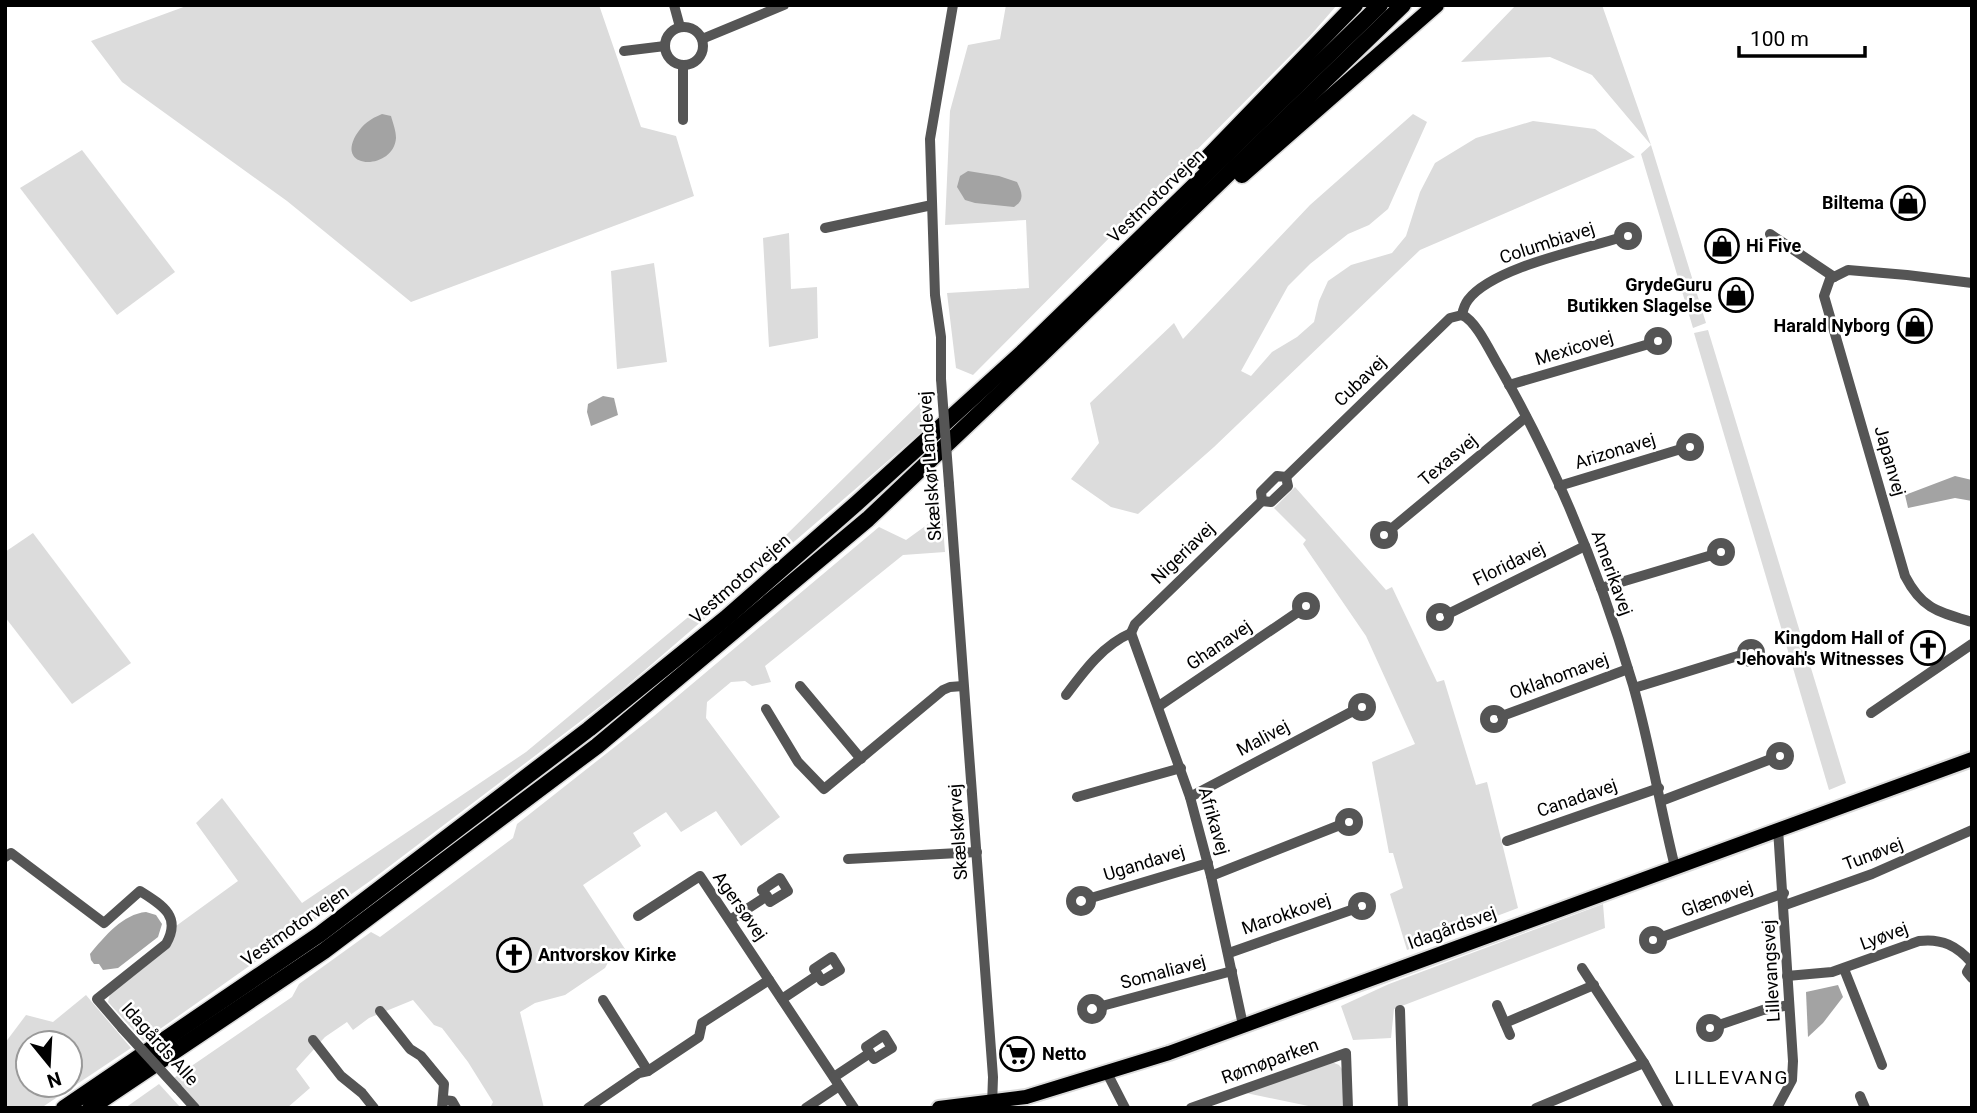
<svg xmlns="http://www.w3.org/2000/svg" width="1977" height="1113" font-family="Roboto,sans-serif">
<rect width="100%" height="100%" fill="#fff"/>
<g fill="#dcdcdc" fill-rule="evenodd">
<path d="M189,5h410l42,122 35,9 18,60 -283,106 -124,-101 -165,-119 -31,-41z"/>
<path d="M1006,5h331l-27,31 -337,339 -17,-7 -9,-75 82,-5 -3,-68 -81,5 5,-114 18,-66 32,-6z"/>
<path d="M1516,5h86l49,140 55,178 -13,5 -52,-174 10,-9 -59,-70 -42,-18 -89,5z"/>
<path d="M1413,114l14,8 -39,87 -19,16 -21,9 -38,30 -22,22 -47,85 10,5 21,-24 25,-15 17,-15 5,-21 9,-20 23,-16 41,-12 14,-17 14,-44 15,-29 41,-25 57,-17 62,8 40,28 -215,93 -206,197 -76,67 -27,-7 -40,-28 28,-36 -9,-40 84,-80 9,16 127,-134z"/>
<path d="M82,150l93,122 -58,43 -97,-127z"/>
<path d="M789,233l2,56 26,-2 1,51 -49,9 -6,-109z"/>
<path d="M654,263l13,99 -50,7 -6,-98z"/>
<path d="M1708,330l138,453 -17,7 -135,-457z"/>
<path d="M930,393l2,30 -309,266 -253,192 -227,160 -35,-39 2,-8c16,-13 69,-47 66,-68l62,-45 -42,-58 26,-25 80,105 224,-151 256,-213z"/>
<path d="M1295,487l91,103 6,-3 45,95 7,-2 32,105 11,-3 31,126 -111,42 -17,-56 13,-6 -10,-35h-4l-17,-91 43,-18 -49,-108 -63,-92 3,-4 -32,-32z"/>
<path d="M942,514l3,38 -42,3 -138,111 6,16 -19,4 -7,-5 -14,1 -24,20 -1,16 74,99 -39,29 -25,-35 -35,21 -15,-20 -33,21 8,13 -58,39 42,64 -15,10 -5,9 -40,27 -30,8 -15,9 24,96h-54l3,-6 -25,-40 -26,-34 -8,-3 -21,-25 -44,18 -16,12 -6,-8 -22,15 -29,32 14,19 -23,20h-86l-27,-30 118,-81 7,-13 72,-52 9,5 133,-99 4,-14 137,-108 225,-189 27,13z"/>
<path d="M33,533l98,130 -59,41 -67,-87v-65z"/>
<path d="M1603,904l2,24 -211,81 -3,29 -38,2 -12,-34 48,-22z"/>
<path d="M86,995l45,53 -90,60h-36v-65l21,-28 27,7zM28,1043h42v42h-42z"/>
<path d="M1332,1062l7,3 3,4 2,39h-26l-72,-15z"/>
<path d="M159,1084l22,24h-56z"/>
</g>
<g fill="#a3a3a3">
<path d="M382,114l9,2c2,7 5,15 5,22 -2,32 -61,33 -40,-3 7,-11 14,-16 26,-21z"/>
<path d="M968,171l31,5 18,6c5,10 8,18 -3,25l-39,-4 -10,-3 -8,-13 3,-11z"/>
<path d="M603,396l11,2 4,17 -27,11 -4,-14 1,-8z"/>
<path d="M1955,476l17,4v21l-17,-3 -47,10 -3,-13z"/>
<path d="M146,912l10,3 6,9 -4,13 -40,31 -15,2 -4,-6h-5l-3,-4 -1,-6c15,-18 33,-40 56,-42z"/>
<path d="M1838,985l5,12 -20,26 -15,14 -2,-45z"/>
</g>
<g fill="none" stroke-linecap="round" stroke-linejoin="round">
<g stroke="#dbdbdb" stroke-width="18">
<path id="major" d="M939,1108l87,-11 143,-44 803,-294"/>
</g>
<g stroke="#dbdbdb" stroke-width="19">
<g id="highway">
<path d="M1203,162l152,-157"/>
<path d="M1242,175l194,-170"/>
<path d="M64,1108l256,-174 269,-205 137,-111 131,-115 167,-152 356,-346"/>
<path d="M90,1108l234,-157 273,-205 271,-227 172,-163 363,-351"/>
</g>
</g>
<g stroke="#555" stroke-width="10">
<path d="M674,5l6,22"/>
<circle cx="684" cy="46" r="19"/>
<path d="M702,39l82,-34"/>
<path d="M624,51l41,-5"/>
<path d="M683,120v-54"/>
<circle cx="1628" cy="236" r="9"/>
<path d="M825,228l107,-23"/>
<path d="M1770,234l64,43"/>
<path d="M1972,283l-65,-8 -59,-5 -18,9 -6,17 81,280c17,33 33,36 67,46"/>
<path d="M1462,315c15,6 30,41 39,55 56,98 100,207 132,315 17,60 27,122 42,182"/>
<path d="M1462,315c1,-5 3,-11 6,-15 24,-32 112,-50 151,-62"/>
<circle cx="1658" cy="341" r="9"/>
<path d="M941,379v-42l-6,-42 -5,-156 23,-134"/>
<path d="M1509,385l140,-41"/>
<circle cx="1690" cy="447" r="9"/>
<path d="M1277,476l9,1 2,9 -17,16 -9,-1 -1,-9z"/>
<path d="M1286,477l164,-159 12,-3"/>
<path d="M949,484l44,593 -1,29"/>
<path d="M1559,486l122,-37"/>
<circle cx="1384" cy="535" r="9"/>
<path d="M1391,529l135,-112"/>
<circle cx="1721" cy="552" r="9"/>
<path d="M1601,588l111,-33"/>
<circle cx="1306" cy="606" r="9"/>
<circle cx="1440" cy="617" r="9"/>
<path d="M1448,614l137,-68"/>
<path d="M1131,633l59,164 21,79 32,149"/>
<path d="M1131,633l4,-9 127,-123"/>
<circle cx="1751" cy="653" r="9"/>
<path d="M800,686l61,73"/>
<path d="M1634,688l107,-33"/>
<path d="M1066,695c18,-24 37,-50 65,-62"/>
<circle cx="1362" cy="707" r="9"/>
<path d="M1159,706l139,-94"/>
<path d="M766,709l32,53 26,27 119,-99 7,-3 13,-1"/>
<circle cx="1494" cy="719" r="9"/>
<path d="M1871,713l101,-69"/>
<path d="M1502,716l126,-47"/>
<circle cx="1780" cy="756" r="9"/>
<path d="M1077,797l104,-29"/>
<path d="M1190,797l163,-86"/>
<path d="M1661,801l110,-42"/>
<circle cx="1349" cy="822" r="9"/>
<path d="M1507,841l152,-53"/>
<path d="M5,857l6,-4 93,70 36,-32c22,14 42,25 26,53l-69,55 25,29"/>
<path d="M848,859l129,-7"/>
<path d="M1211,876l129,-51"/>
<circle cx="1081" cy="901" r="10"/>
<circle cx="1362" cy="906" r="9"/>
<path d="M1091,898l117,-35"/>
<path d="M1785,905l87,-31 100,-44"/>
<path d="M638,916l62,-40 154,232"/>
<path d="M730,920l37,-24 3,6 18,-11 -8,-13 -18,12 5,6"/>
<circle cx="1653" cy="940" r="9"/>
<path d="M1662,937l122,-44"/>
<path d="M1229,953l125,-44"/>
<path d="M1972,964l-5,8 5,6"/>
<path d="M1582,968l62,95 25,45"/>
<path d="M1844,969l38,96"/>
<path d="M1787,976l45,-4 87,-31c23,-3 38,5 53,22"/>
<path d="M782,999l36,-24 4,6 18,-11 -8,-13 -18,12 4,6"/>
<circle cx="1092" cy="1009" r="10"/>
<path d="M603,1000l45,71"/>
<path d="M1497,1005l13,30"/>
<path d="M1102,1006l130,-35"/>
<path d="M1400,1010l3,98"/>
<path d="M380,1011l30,38 11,7 23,28 -2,24"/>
<circle cx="1710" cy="1028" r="9"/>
<path d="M1505,1023l89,-38"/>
<path d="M1719,1025l44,-15 26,-5"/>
<path d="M313,1040l28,36 21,17 12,15"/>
<path d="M1106,1071l19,37"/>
<path d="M834,1077l36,-24 4,6 18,-11 -8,-13 -18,12 4,6"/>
<path d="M177,1088l18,20"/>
<path d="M1860,1096l5,12"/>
<path d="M443,1100l9,1 4,7"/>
<path d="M588,1108l51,-35 9,-2 51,-34 3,-14 67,-43"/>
<path d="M806,1108l33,-22"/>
<path d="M1191,1108l155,-55 2,55"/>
<path d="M1536,1108l108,-45"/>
<path d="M1777,1108l15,-28 1,-19 -15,-232"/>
</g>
<use href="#major" stroke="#000" stroke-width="14"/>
<use href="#highway" stroke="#000" stroke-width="16"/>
<g stroke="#555" stroke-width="10">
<path d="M941,379l8,105"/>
<path d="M122,1028l55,60"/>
</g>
</g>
<defs>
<g id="shop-ring" transform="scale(1.75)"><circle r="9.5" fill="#fff" stroke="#000" stroke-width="1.5"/><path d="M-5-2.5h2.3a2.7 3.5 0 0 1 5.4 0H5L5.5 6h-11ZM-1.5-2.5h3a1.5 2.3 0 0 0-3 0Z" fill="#000"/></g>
<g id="church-ring" transform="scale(1.75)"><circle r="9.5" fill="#fff" stroke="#000" stroke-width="1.5"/><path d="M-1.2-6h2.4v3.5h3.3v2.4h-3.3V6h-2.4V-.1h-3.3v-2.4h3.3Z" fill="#000"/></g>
<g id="supermarket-ring" transform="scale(1.75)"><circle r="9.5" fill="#fff" stroke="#000" stroke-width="1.5"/><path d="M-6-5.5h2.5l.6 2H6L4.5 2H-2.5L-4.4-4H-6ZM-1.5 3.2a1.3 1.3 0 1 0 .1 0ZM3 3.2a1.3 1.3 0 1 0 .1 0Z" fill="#000"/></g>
</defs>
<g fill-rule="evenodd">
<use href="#shop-ring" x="1908" y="203"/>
<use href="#shop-ring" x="1722" y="246"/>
<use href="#shop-ring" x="1736" y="295"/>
<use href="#shop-ring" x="1915" y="326"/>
<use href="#church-ring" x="1928" y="648"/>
<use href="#church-ring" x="514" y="955"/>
<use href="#supermarket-ring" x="1017" y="1054"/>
</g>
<g text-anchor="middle" stroke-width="5" stroke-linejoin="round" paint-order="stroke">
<g font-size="18" fill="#000" stroke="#fff">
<text transform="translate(1156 196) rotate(-44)" y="6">Vestmotorvejen</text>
<text transform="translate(1547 243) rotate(-18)" y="6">Columbiavej</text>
<text transform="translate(1574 348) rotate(-17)" y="6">Mexicovej</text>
<text transform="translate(1360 381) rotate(-44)" y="6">Cubavej</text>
<text transform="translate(1615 451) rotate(-17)" y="6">Arizonavej</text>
<text transform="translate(1448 460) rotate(-40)" y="6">Texasvej</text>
<text transform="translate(1890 461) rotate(74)" y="6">Japanvej</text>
<text transform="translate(930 466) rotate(-94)" y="6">Skælskør Landevej</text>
<text transform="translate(1183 553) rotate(-44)" y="6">Nigeriavej</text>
<text transform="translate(1509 564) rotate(-26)" y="6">Floridavej</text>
<text transform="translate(1612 573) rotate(70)" y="6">Amerikavej</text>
<text transform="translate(740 579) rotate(-41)" y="6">Vestmotorvejen</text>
<text transform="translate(1219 645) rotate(-34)" y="6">Ghanavej</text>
<text transform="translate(1559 676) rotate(-20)" y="6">Oklahomavej</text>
<text transform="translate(1263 738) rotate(-28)" y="6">Malivej</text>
<text transform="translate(1577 798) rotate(-19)" y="6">Canadavej</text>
<text transform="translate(1214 821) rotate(74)" y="6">Afrikavej</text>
<text transform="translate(958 832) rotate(-94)" y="6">Skælskørvej</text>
<text transform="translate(1873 854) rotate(-21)" y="6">Tunøvej</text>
<text transform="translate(1144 863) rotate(-17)" y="6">Ugandavej</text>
<text transform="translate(1717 899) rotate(-20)" y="6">Glænøvej</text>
<text transform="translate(740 906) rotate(55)" y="6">Agersøvej</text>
<text transform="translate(1286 914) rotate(-19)" y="6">Marokkovej</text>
<text transform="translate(295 926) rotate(-35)" y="6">Vestmotorvejen</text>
<text transform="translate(1452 928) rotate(-20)" y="6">Idagårdsvej</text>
<text transform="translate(1884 936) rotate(-20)" y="6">Lyøvej</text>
<text transform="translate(1771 971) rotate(-93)" y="6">Lillevangsvej</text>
<text transform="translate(1163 972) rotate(-15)" y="6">Somaliavej</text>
<text transform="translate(160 1044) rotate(48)" y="6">Idagårds Alle</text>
<text transform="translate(1270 1061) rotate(-20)" y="6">Rømøparken</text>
</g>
<g font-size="18" font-weight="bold" fill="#000" stroke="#fff" text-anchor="end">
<text x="1884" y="209">Biltema</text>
<text x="1746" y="252" text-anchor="start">Hi Five</text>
<text x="1712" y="291">GrydeGuru<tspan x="1712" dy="21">Butikken Slagelse</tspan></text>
<text x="1890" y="332">Harald Nyborg</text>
<text x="1904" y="644">Kingdom Hall of<tspan x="1904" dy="21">Jehovah's Witnesses</tspan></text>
<text x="538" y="961" text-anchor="start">Antvorskov Kirke</text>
<text x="1042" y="1060" text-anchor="start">Netto</text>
</g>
<g font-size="19" letter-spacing="2" fill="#000" stroke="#fff">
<text x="1732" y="1084">LILLEVANG</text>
</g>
</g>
<rect width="1977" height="1113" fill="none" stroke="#000000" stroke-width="14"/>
<g transform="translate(49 1064) rotate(162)"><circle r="33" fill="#ffffff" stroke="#999999" stroke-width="2"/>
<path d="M0-5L12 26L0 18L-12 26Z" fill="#000000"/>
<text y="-10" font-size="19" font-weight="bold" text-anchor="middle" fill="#000000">N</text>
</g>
<path d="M1739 46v10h126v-10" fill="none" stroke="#000000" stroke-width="3.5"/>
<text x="1750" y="46" font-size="21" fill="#000000" stroke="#ffffff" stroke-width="5" paint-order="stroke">100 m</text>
</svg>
